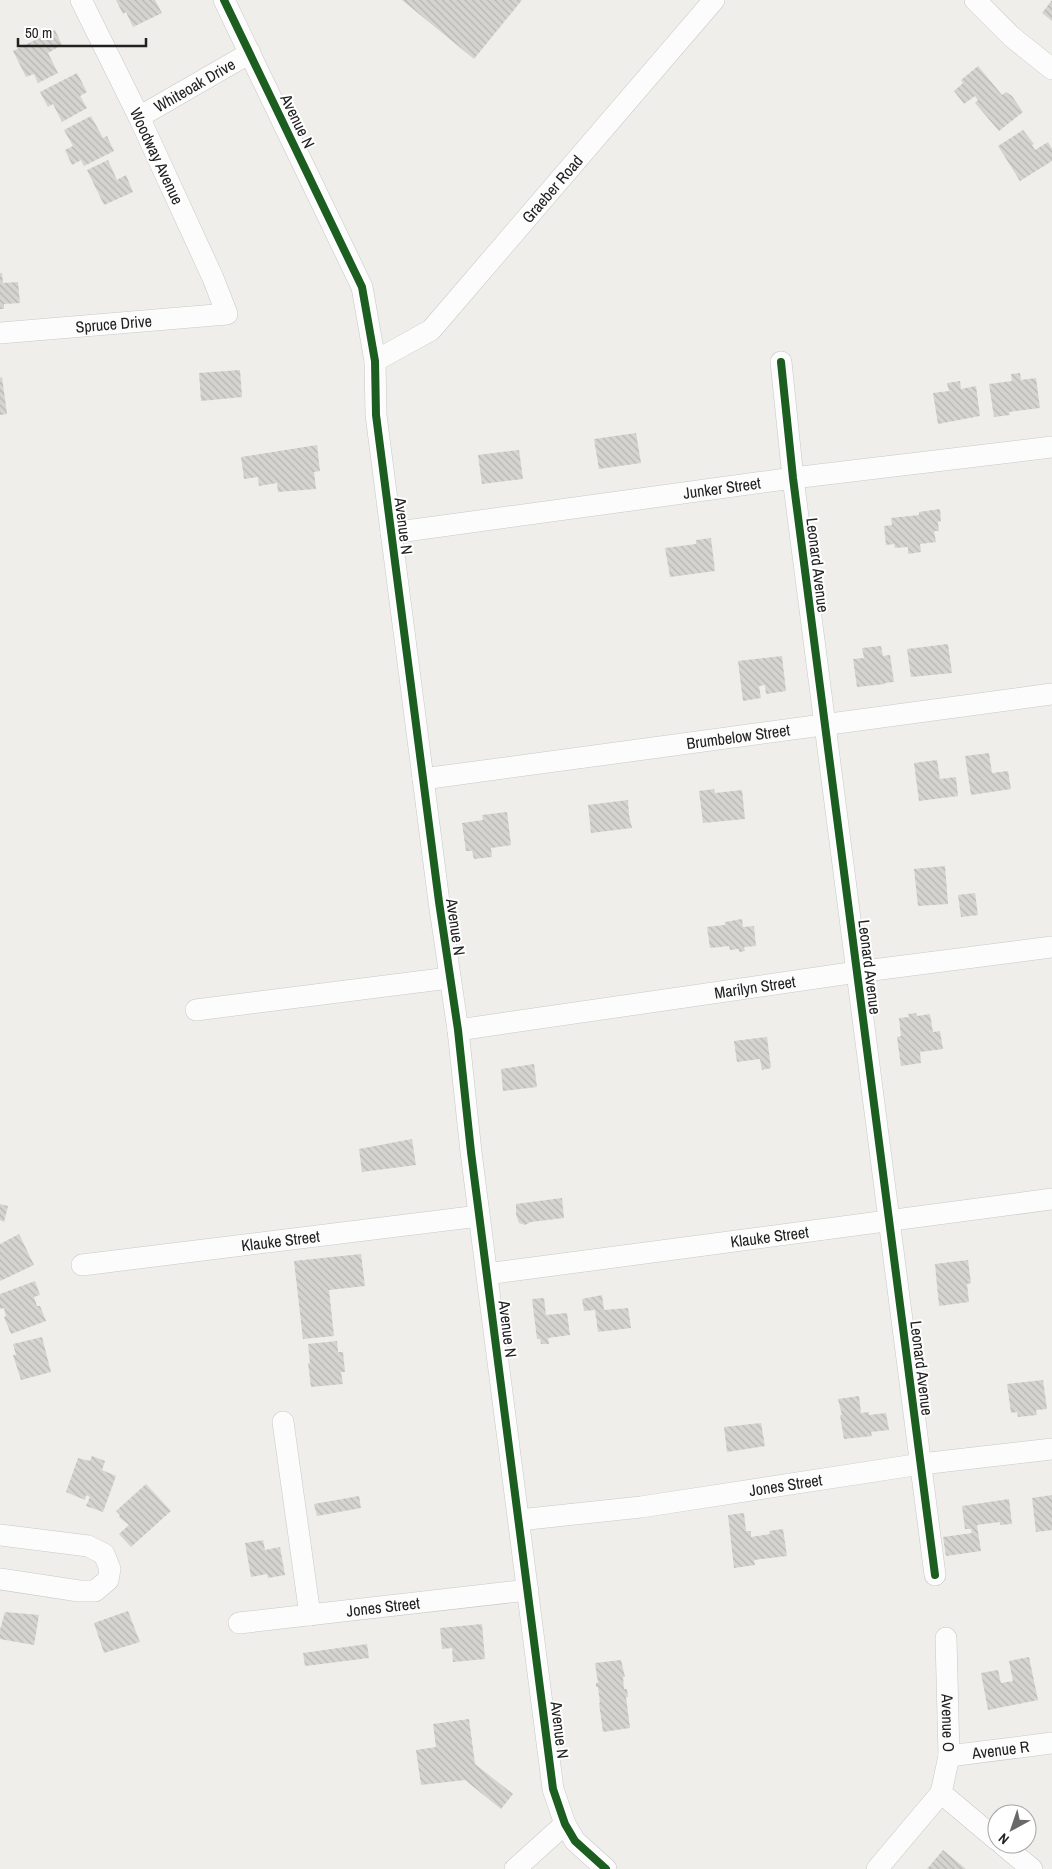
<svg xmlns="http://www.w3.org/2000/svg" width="1052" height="1869" font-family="'Archivo Narrow',sans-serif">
<defs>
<pattern id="building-back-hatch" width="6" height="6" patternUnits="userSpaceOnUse" patternTransform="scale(1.25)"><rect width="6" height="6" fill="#d6d4d1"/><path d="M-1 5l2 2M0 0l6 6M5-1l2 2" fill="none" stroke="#b7b6b3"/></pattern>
</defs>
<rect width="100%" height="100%" fill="#efeeea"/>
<g fill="url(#building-back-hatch)">
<path d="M116,0h39l7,13 -29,14 -7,-15 -3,2z"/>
<path d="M402,0h120l-48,59z"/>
<path d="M1052,0v21l-10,-8z"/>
<path d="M55,30l7,15 -14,8 10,20 -20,10 -4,-9 -8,3 -13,-26z"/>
<path d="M978,66l24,29 4,-3 6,4 11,16 -24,19 -24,-28 3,-3 -3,-4 -11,8 -10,-13 9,-8 -2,-3z"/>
<path d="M77,73l10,19 -7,4 7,12 -25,14 -9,-18 -5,3 -8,-15z"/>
<path d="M91,116l12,22 4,-2 7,15 -30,15 -3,-6 -9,5 -7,-15 8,-4 -9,-16z"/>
<path d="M1023,130l11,14 -2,1 3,5 13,-8 4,7v12l-32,20 -22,-35z"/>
<path d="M108,160l9,20 9,-5 7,17 -29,13 -17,-35z"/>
<path d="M0,273h2l1,10 15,-1 2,21 -16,1v5h-4z"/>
<path d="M240,370l2,27 -41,4 -2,-28z"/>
<path d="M1020,373l1,7 15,-2 4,30 -31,4 1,3 -16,2 -5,-33 23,-3 -1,-7z"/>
<path d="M2,377l5,37 -7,1v-37z"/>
<path d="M960,381l1,8 15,-3 4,30 -42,8 -5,-31 16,-2 -2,-8z"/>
<path d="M636,433l5,30 -42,6 -5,-30z"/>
<path d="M317,445l3,26 -6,1 2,17 -38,3 -1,-9 -18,3 -1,-9 -14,2 -3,-22z"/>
<path d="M519,450l4,29 -41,5 -4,-29z"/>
<path d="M940,509l1,12 -3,1 1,9h-5l2,11 -16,2 1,8 -13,2v-7l-13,1 -1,-4 -8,1 -2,-19 8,-1 -1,-7 28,-3v-3z"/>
<path d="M711,538l4,33 -45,6 -5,-29 31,-4v-4z"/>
<path d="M948,644l4,29 -41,4 -4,-28z"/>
<path d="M881,646l2,10 7,-1 4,27 -9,1v1l-28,3 -4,-28 11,-1 -2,-10z"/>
<path d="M782,656l4,35 -20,3 -1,-9 -6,1 2,12 -18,3 -5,-40z"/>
<path d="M989,753l3,20 16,-2 3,18 -40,6 -6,-39z"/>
<path d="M937,760l3,19 16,-2 2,19 -39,5 -5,-38z"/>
<path d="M714,789l1,4 27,-3 3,29 -42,4 -4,-32z"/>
<path d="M628,800l1,15 3,13 -41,5 -3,-28z"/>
<path d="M507,812l4,33 -20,3 1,9 -18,2 -2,-8h-6l-4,-28 21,-3 -1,-5z"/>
<path d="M945,866l3,38 -30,2 -4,-37z"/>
<path d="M975,893l3,22 -17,2 -3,-22z"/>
<path d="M742,919l1,8 11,-1 2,20 -12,1 1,4 -6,1v-3l-9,1 -1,-4 -19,2 -3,-21 18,-2v-3z"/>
<path d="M916,1013l1,3 13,-2 3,18 7,-1 3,18 -23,3 1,11 -20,3 -4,-29 4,-1 -2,-18 10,-1 -1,-3z"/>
<path d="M767,1037l4,31 -9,2 -2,-11 -23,3 -3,-21z"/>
<path d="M534,1064l3,23 -34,4 -2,-22z"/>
<path d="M412,1139l4,26 -54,7 -3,-23z"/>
<path d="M562,1198l2,20 -33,4 -6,3 -6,-2 -3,-9v-10z"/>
<path d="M0,1204l8,2 -4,16 -4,-2z"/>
<path d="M19,1234l15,31 -34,16v-37z"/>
<path d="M361,1254l4,32 -36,4 5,46 -31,3 -9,-78z"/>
<path d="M968,1260l3,23 -4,1 2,18 -30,4 -4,-42z"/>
<path d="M35,1281l5,14 -6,2 3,9h3l6,15 -35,13 -7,-17 2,-1 -2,-8 -4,1v-15z"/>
<path d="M602,1295l2,15 24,-2 3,20 -33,4 -3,-22 -11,1 -2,-12z"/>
<path d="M544,1298l2,17 21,-2 3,22 -22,3 1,6h-8l-1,-5h-3l-5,-40z"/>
<path d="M42,1337l9,35 -30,8 -8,-25h3l-3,-11z"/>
<path d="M337,1341l1,11h5l2,20h-4l2,12 -32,3 -3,-24h2l-2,-19z"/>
<path d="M1043,1380l4,29 -11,1 1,5 -19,2 -1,-5 -6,1 -4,-29z"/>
<path d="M859,1396l2,17 8,-1v3l17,-2 3,17 -18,2 1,4 -28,3 -4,-24h2l-4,-16z"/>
<path d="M761,1423l4,23 -38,6 -3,-25z"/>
<path d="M92,1456l13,5 -3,9 14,6 -13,36 -17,-6 4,-9 -4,-2 -1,5 -19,-8 12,-34 12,3z"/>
<path d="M146,1484l25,27 -40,36 -12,-13 10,-9 -10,-8 1,-2 -4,-4z"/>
<path d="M1052,1495v35l-16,2 -4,-34z"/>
<path d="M359,1496l2,12 -44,8 -3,-12z"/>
<path d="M1009,1499l3,25 -12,1v-3l-23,3 4,26 -35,5 -3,-19 29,-4 -1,-4h-6l-3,-23z"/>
<path d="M744,1513l2,18h5v6l19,-3 -1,-3 14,-2 4,27 -33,4 1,5 -21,3 -6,-53z"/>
<path d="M263,1540l2,10 15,-3 5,28 -17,3 -1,-4 -16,3 -6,-34z"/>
<path d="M128,1611l12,31 -36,11 -10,-30z"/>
<path d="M5,1612l34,3 -5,30 -34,-6v-9z"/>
<path d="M482,1624l3,35 -32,3 -1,-14 -10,1 -2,-21z"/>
<path d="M367,1644l2,14 -64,8 -2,-13z"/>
<path d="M1029,1657l9,43 -50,10 -7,-37 17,-3 3,13 12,-2 -4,-20z"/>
<path d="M621,1660l4,17h-2l1,12h3l1,8h-2l4,31 -27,4 -4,-29h1l-2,-16h-2v-4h2l-3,-20z"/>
<path d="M469,1719l6,45 38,30 -12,15 -36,-29 -44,5 -5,-35 20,-3 -3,-23z"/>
<path d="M943,1850l23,19h-39z"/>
</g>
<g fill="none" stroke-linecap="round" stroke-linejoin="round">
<g stroke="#c8c8c6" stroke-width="22">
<g id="minor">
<path d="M224,0l138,287 13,74 1,54 63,487 19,128 13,122 82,637 12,35 10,17 31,28"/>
<path d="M975,0l37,37 40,32"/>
<path id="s1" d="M139,117l111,-64"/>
<path id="s2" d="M0,333l227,-19 -14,-36 -74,-161 -58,-117"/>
<path id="s3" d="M375,361l56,-31 283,-330"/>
<path d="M781,362l12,116 142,1097"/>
<path id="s4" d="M391,533l402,-55 259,-31"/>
<path id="s5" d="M423,779l629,-85"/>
<path d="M196,1010l253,-32"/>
<path id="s6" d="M458,1030l399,-58 195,-25"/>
<path id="s7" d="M82,1265l397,-49"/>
<path id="s8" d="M487,1274l565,-75"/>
<path d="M283,1422l27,193"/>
<path id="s9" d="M519,1520l122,-13 280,-43 131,-15"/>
<path d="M0,1535l88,11 16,8 6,15 -2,11 -13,11h-16l-79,-12"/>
<path id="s10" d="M239,1623l289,-33"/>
<path id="s11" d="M946,1638l3,118 -8,37 56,47"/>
<path id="s12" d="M949,1756l103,-13"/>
<path d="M1002,1844l30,25"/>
<path d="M515,1869l50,-45"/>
<path d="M877,1869l64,-76"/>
</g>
</g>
<use href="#minor" stroke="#fdfcfc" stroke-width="21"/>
<g stroke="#fff" stroke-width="11">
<g id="cycleway">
<path d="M224,0l138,287 13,74 1,54 63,487 19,128 13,122 82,637 12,35 10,17 31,28"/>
<path d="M781,362l12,116 142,1097"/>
</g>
</g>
<use href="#cycleway" stroke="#1b5e20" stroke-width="8"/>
</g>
<g text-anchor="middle" stroke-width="4" stroke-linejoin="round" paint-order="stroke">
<g font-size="16" fill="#212121" stroke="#fff">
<text dy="6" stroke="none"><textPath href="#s1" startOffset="64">Whiteoak Drive</textPath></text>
<text transform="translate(298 121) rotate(64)" y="6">Avenue N</text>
<text transform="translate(157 156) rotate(65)" y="6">Woodway Avenue</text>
<text dy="6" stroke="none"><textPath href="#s3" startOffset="250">Graeber Road</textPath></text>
<text dy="6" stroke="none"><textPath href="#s2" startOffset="114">Spruce Drive</textPath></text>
<text dy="6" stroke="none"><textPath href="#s4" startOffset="334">Junker Street</textPath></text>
<text transform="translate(404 526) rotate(83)" y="6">Avenue N</text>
<text transform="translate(818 565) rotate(83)" y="6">Leonard Avenue</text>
<text dy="6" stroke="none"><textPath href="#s5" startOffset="318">Brumbelow Street</textPath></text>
<text transform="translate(456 927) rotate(82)" y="6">Avenue N</text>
<text transform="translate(870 967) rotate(83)" y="6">Leonard Avenue</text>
<text dy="6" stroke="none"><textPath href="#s6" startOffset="300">Marilyn Street</textPath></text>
<text dy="6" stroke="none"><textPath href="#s8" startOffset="285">Klauke Street</textPath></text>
<text dy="6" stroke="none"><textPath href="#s7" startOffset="200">Klauke Street</textPath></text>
<text transform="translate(508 1329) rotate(83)" y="6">Avenue N</text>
<text transform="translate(922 1368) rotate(83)" y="6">Leonard Avenue</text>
<text dy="6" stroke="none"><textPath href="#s9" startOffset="269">Jones Street</textPath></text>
<text dy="6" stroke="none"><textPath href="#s10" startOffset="145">Jones Street</textPath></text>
<text dy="6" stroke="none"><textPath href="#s11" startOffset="85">Avenue O</textPath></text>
<text transform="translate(560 1730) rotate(83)" y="6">Avenue N</text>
<text dy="6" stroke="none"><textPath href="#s12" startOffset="52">Avenue R</textPath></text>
</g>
</g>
<g transform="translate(1012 1829) rotate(220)"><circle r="24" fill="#ffffff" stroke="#a6a6a6"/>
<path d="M0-4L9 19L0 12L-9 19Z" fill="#696967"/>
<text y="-8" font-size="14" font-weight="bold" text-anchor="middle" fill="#212121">N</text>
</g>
<path d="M18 38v8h128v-8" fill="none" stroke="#212121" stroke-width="2.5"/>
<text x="25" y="38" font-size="15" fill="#212121" stroke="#ffffff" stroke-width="4" paint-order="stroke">50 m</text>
</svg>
